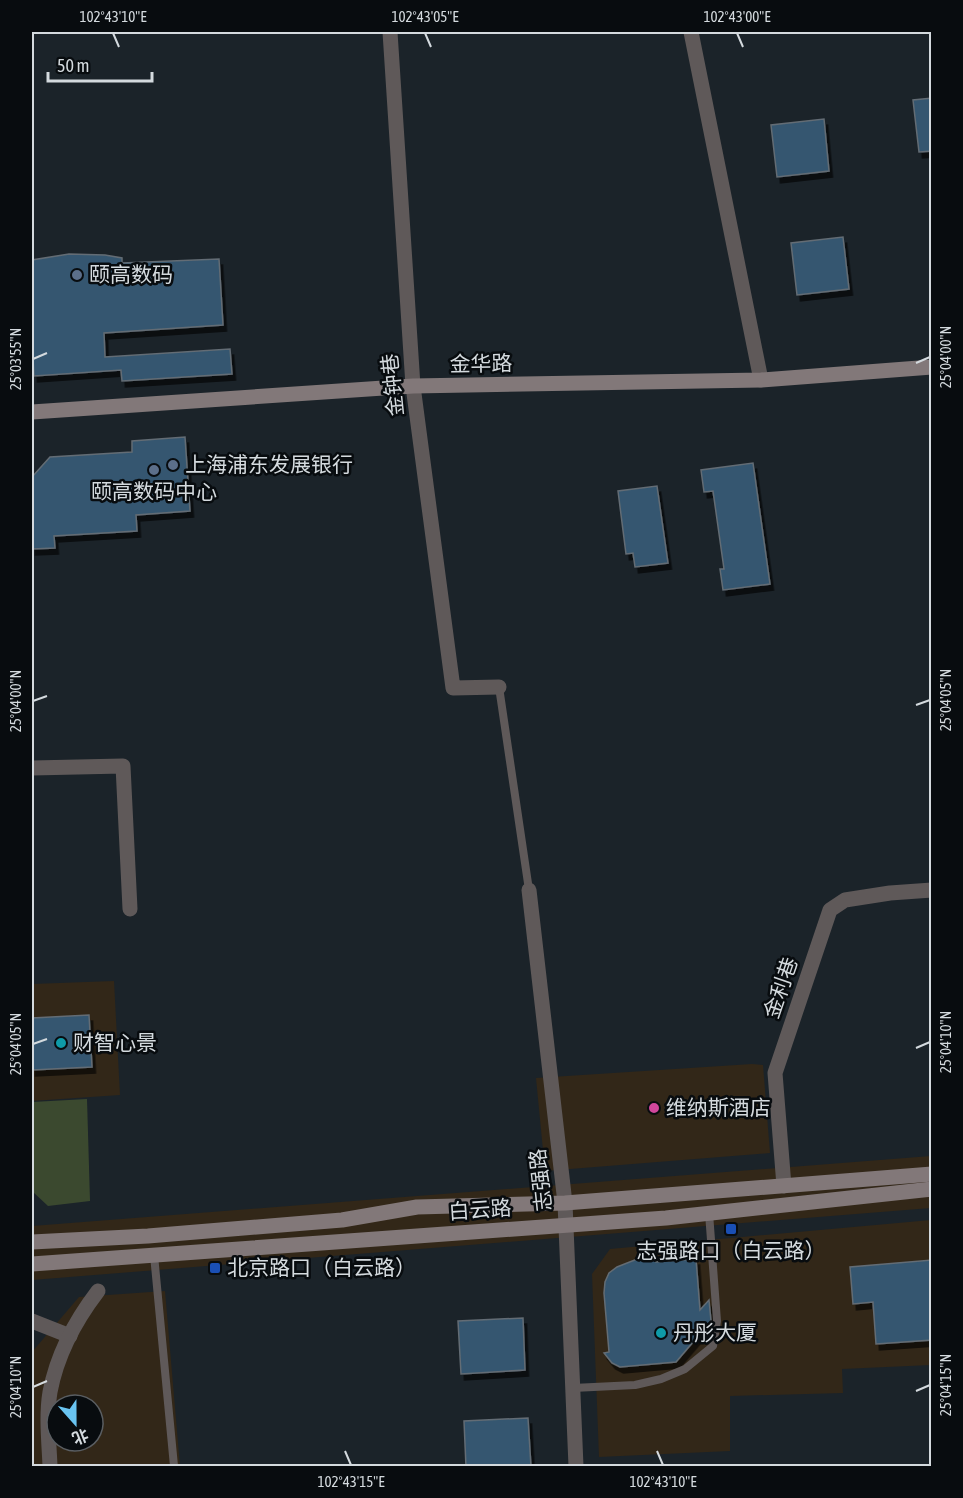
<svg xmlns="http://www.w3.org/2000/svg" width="963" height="1498" font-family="'Asap Condensed','Noto Sans SC',sans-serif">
<defs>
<filter id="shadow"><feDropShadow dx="3.5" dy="6" stdDeviation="0" flood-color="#0009"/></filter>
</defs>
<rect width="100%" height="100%" fill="#1b2329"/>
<g fill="#322718" fill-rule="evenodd">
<path d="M114,981l6,114 -88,6v-117z"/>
<path d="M752,1064l11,1 7,88 -225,18 -9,-93z"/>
<path d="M931,1156v52l-899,72v-54z"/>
<path d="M931,1220v145l-89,4 1,24 -113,3v55l-131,6 -7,-183 18,-25z"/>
<path d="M165,1291l15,175h-148v-114l47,-55zM57,1405h36v36h-36z"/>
</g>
<path fill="#3b492f" d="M87,1099l3,102 -42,5 -16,-15v-89z"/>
<g fill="#345770" stroke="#636c74" stroke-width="1.5" filter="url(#shadow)">
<path d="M932,98v53l-13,1 -6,-52z"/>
<path d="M824,119l5,52 -52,6 -6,-52z"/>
<path d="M843,237l6,52 -52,6 -6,-52z"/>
<path d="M69,254l36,1 17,3v5l97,-4 4,66 -119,8 1,24 125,-8 2,25 -110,7 -1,-11 -87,6 -2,-35v-81z"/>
<path d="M185,437l5,74 -54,4 1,16 -83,5 1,12 -23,1v-72l18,-20 82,-5v-11z"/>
<path d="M753,463l17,121 -47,6 -3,-21h4l-11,-78 -9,1 -3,-22z"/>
<path d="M657,486l11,77 -33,4 -2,-14 -7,1 -8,-63z"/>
<path d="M89,1015l3,52 -60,3v-52z"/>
<path d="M655,1252l1,10 40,-3 4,51 9,-10 2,21 -35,41 -56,5 -8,-4 -8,-10 5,-1 -5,-59 1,-11 4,-9 8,-6z"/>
<path d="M932,1260v80l-56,4 -3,-42 -20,2 -3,-37z"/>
<path d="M523,1318l2,52 -64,4 -3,-53z"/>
<path d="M528,1418l3,49h-65l-2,-46z"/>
</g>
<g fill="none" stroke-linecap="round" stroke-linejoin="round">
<g stroke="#5f5959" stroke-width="8">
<path d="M499,687l30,203"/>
<path d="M154,1255l20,211"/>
<path d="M573,1388l62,-3 26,-6 24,-10 28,-23 4,-25 -8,-108"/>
</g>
<g stroke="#5f5959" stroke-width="15">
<path d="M390,32l23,354 40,302 46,-1"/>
<path d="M691,32l70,348"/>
<path d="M32,768l91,-2 7,143"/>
<path d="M529,890l36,313 11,263"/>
<path d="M784,1186l-9,-113 55,-163 15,-10 45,-7 42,-3"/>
<path d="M32,1321l38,15"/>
<path d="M50,1466c-1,-24 -4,-50 0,-74 7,-37 25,-71 48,-101"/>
</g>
<g stroke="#827879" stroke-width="15">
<path d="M32,412l381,-26 348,-6 171,-13"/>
<path d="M32,1242l116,-6 194,-16 75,-13 148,-4 367,-29"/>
<path d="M32,1264l634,-46 266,-29"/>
</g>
</g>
<path fill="none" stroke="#d4dade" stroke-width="2" d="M113,33l6,14M425,33l6,14M737,33l6,14M33,359l14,-6M916,363l14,-6M33,701l14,-5M916,705l14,-5M33,1044l14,-5M916,1048l14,-6M33,1387l14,-6M916,1391l14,-6M345,1451l6,14M657,1451l6,14"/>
<g fill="#5c6f8a" stroke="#080c0f" stroke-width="2">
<circle cx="77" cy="275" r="6"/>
<circle cx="173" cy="465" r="6"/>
<circle cx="154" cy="470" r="6"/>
</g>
<g fill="#0f9aa8" stroke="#080c0f" stroke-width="2">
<circle cx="61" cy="1043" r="6"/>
<circle cx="661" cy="1333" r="6"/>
</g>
<circle fill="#d1479c" stroke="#080c0f" stroke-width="2" cx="654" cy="1108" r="6"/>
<g fill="#1a4fb4" stroke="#080c0f" stroke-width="2">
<rect x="725" y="1223" width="12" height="12" rx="3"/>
<rect x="209" y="1262" width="12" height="12" rx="3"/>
</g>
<g text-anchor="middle" stroke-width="5" stroke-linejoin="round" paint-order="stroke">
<g font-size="21" fill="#d4dade" stroke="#080c0f" text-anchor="start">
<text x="89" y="282">颐高数码</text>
<text x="185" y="472">上海浦东发展银行</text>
<text x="154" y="499" text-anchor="middle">颐高数码中心</text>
<text x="73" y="1050">财智心景</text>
<text x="666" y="1115">维纳斯酒店</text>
<text x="731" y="1258" text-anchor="middle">志强路口（白云路）</text>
<text x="227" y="1275">北京路口（白云路）</text>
<text x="673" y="1340">丹彤大厦</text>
</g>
<g font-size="21" fill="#d4dade" stroke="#080c0f">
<text transform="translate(481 364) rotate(-1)" y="7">金华路</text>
<text transform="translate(393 385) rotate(-96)" y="7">金钟巷</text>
<text transform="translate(781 988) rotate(-71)" y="7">金利巷</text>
<text transform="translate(541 1180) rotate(-96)" y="7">志强路</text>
<text transform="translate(480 1210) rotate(-4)" y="7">白云路</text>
</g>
</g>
<rect width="963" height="1498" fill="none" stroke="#080c0f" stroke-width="66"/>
<g transform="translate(75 1423) rotate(159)"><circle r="28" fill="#080c0f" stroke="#5a5e62" stroke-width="1.5"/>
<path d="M0-4.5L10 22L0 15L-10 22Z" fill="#69c4f1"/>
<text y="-9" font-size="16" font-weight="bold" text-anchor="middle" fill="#d4dade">北</text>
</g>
<path d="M48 72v9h104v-9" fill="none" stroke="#d4dade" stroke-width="3"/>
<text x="57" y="72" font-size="18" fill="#d4dade" stroke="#080c0f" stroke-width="4.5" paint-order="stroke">50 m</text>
<rect x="33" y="33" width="897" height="1432" fill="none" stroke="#d4dade" stroke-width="2"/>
<g font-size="15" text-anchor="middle" fill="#d4dade">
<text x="113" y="22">102°43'10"E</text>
<text x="425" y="22">102°43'05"E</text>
<text x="737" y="22">102°43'00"E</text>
<text transform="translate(946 357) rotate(-90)" y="5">25°04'00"N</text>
<text transform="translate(16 359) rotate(-90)" y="5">25°03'55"N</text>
<text transform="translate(946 700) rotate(-90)" y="5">25°04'05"N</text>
<text transform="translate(16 701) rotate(-90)" y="5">25°04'00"N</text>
<text transform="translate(946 1042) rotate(-90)" y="5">25°04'10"N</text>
<text transform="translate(16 1044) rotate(-90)" y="5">25°04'05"N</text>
<text transform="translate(946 1385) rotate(-90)" y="5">25°04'15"N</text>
<text transform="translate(16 1387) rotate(-90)" y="5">25°04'10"N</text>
<text x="351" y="1487">102°43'15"E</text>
<text x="663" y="1487">102°43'10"E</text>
</g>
</svg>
